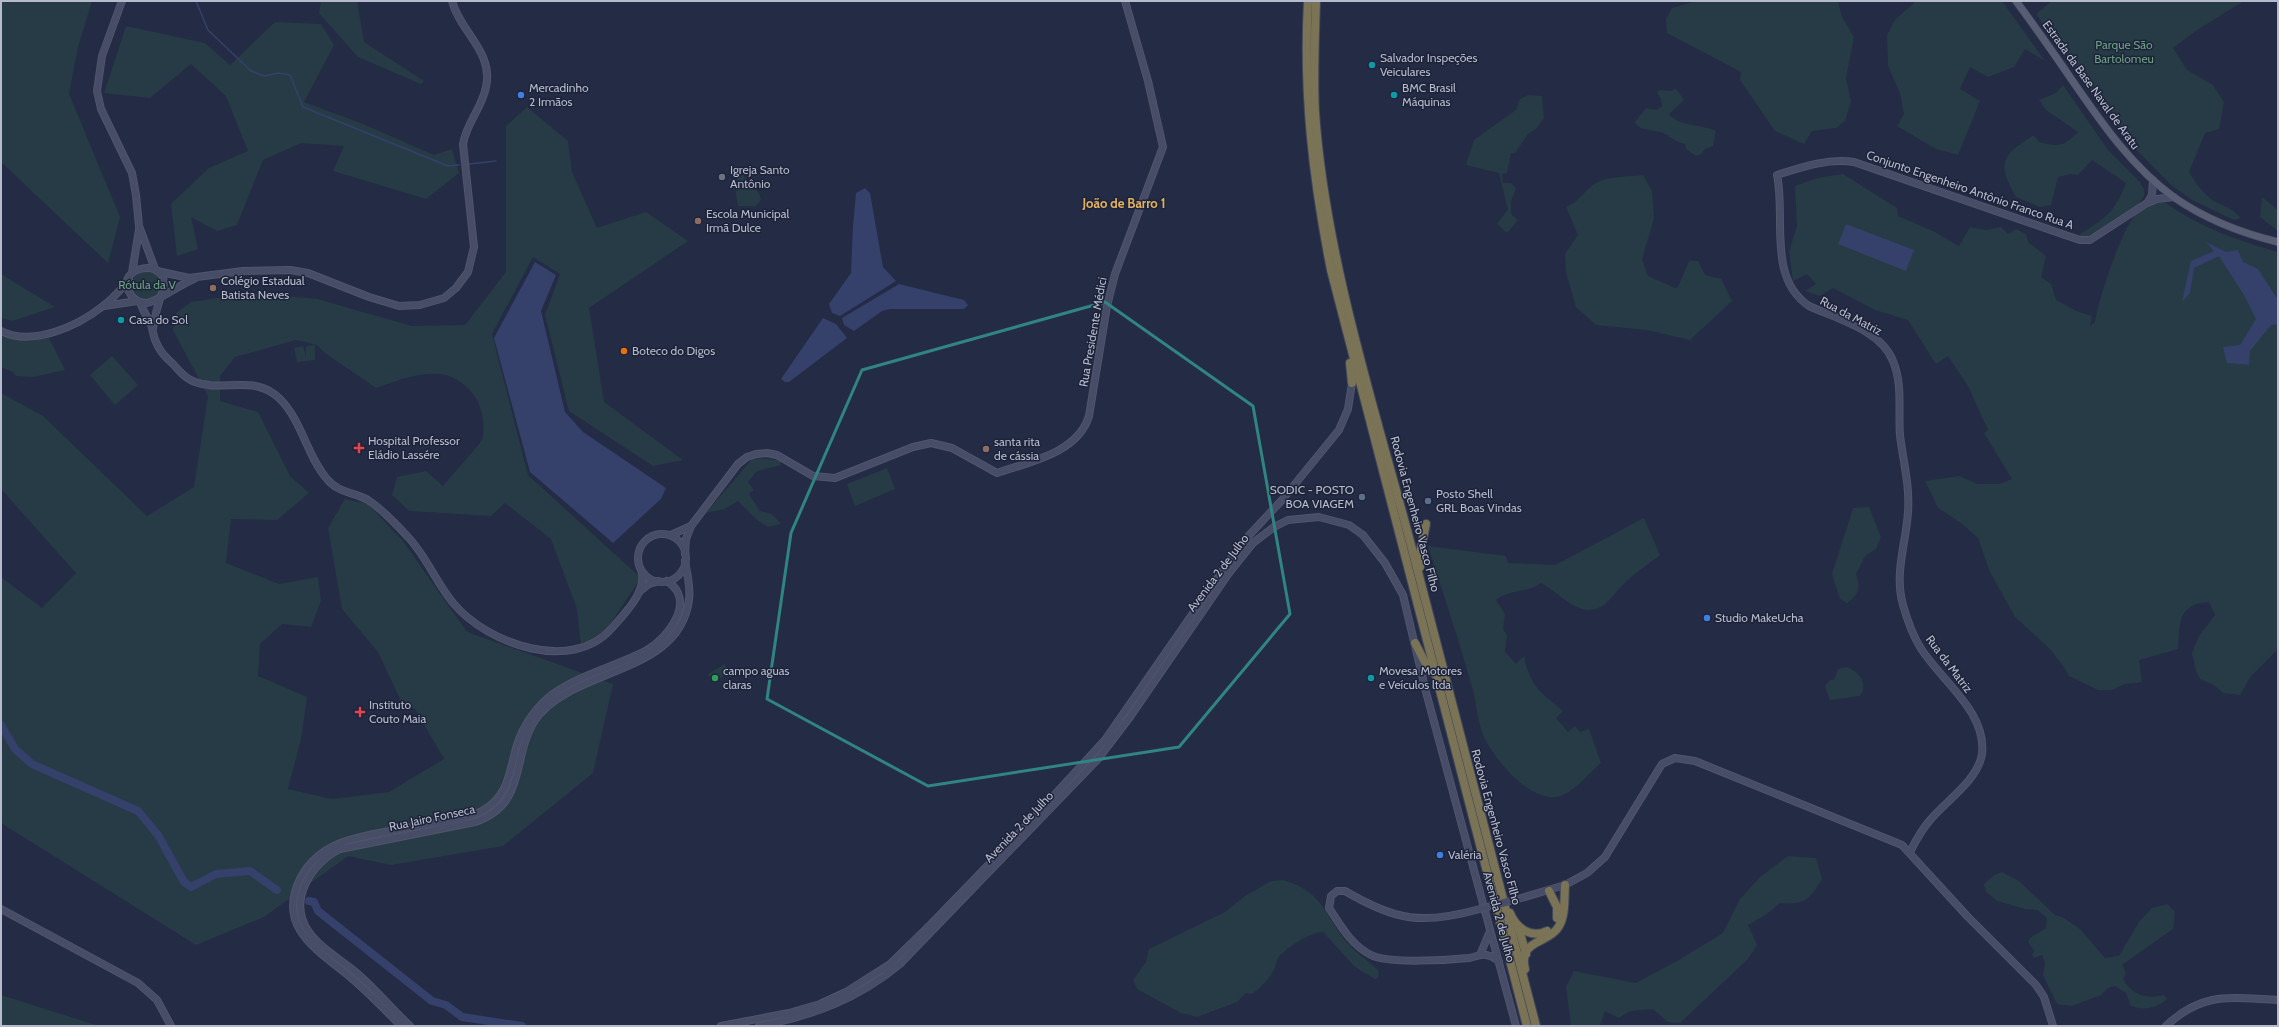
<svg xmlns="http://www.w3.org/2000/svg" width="2279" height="1027" font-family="Cabin,sans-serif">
<rect width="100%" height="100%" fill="#242b44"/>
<g fill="#263b45">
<path d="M1,1h91l-14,46 -9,47 51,123 -12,46 -107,-101z"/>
<path d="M321,1h36l7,41 60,39 -3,3 -63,-27 -39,-44z"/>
<path d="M1697,1h141l4,16 12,20 -8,41 5,23 -6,20 -9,7 -24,3 -8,13 -29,-13 -35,-51 1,-8 -74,-39 -1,-14 6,-11z"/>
<path d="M1916,1h86l43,60 -20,-12 -11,18 -26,10 -18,-10 -10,22 20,12 -22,54 -22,-6 -39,-23 7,-12 -4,-21 -12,-27 -1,-31 8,-15z"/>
<path d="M2052,1h192l-47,29 -24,18 14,22 26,15 11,17 -5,27 -14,4 -16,39c6,10 15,23 25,29 13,7 16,6 27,17l-7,2 -42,-20 -22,-16 -42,-43 -92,-127z"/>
<path d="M275,22l46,2 13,21 -30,57 59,22 71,31 18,-6 7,24 -33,26 -93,-28 11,-25 -43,-3 -38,17 -26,65 -20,6 -26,-14 7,32 -21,7 -6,-52 38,-36 39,-17 -22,-55 -35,-32 -41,34 -46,-5 22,-67 79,17 25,22z"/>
<path d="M2063,85l45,65 31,31 5,8v7l-5,8 -54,34 -6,-3c27,-18 34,-20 47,-52l-34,-23 -14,15 -8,-1 -12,3 -7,28 -11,2 -24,-10c-20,-35 -14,-42 18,-62l5,7c19,5 25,5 39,-10l-32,-22 -7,-10 17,-7z"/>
<path d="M1676,89l8,11 -15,14c11,13 32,10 47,17l-3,15 -8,3 -4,5 -5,2 -10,-7 -1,-5c-12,-3 -13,-7 -22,-11 -10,-4 -23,-1 -28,-11l11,-14 11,2 5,-4 -1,-7 -4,-6 2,-3 12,1z"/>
<path d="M1528,95l14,1 2,22 -8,11 -8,5 -13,19h-4l-4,20 -5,1 1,9h8l5,5 -5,14v12l7,6 -11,13 -10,-9 11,-15 -9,-36 -33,-8 8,-25 42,-30 4,-11z"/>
<path d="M527,107l41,34 4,31 25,56 49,-16 42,29 -99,67 15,94 79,58 -30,6 -84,-55 -24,-96 15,-41 -27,-17 -41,77 36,141 113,103 -35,52 -25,17 -4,-38 -26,-70 -46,-36 -14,13 -82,-5 -17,-16 5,-18 29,-6 17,15c6,-8 37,-41 39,-47 4,-11 0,-29 -5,-39 -25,-41 -64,-25 -101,-12l-51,-35 -8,-8 -21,-5 -61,17 -15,19v25l38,11 32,64 19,17 -32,27 -46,-1 -5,44 53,21 39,-7 3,24 -10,26 -29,-3 -22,20 -2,32 49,21 -6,42 -13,50 44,10 57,-7 55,-33 -29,-50 -14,-8 -23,-49 -36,-43 -14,-81 17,-29 23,5 35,37 64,91 146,52 -20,89 -90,73 -112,19 -43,-9 -84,61 -68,28 -195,-122v-246l41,31 34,-35 -75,-84v-96l42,23 104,100 47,-29 14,-91 -35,-66 3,-17 15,-11 61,-9 65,6 95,27 53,-1 41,-53v-146z"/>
<path d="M1843,174l54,34 1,8 37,16 24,14 11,-19 16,3 15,-3 7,7 8,-5 10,5 2,8 18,14 -5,21 10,7 5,16 20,11 16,5 -2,10 5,-4c3,-21 27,-95 42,-109 7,-6 20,-11 29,-10 35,25 71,37 112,49v397l-27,27 -11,19 -17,-2 -9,-8 -14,-6 -4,-8 -4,-18 7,-17 16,-21 -6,-13c-32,2 -29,22 -31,47l-39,11 3,22 -17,2 -13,6h-14l-29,-14 -5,-9 -14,-18 -35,-32 -25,-45 -12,-34 -17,-15 -23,-15 -13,-27 34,-5 19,8h21l13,-5 -28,-46 4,-3 -20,-44 -20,-30 -12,8 -28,-44 -33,-10 -42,-22 -13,8 -15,-5 11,-7 -9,-10 -14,7 -4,-30 8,-25 -2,-40 22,-8z"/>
<path d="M743,175l16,18 2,7 -5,6h-18l-2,-12 2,-18z"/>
<path d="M1643,175l9,16 2,27 -12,41 6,17 27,12 3,-1 11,-26h9l7,14 16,4 11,22 -42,39 -43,-10 -51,-5 -20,-18 -10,-35 -1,-18 13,-19 -12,-28c14,-5 18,-17 30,-24 12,-7 32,-6 47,-8z"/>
<path d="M2262,197l16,13v21l-18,-14z"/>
<circle cx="147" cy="285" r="15"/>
<path d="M1,274l54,33 -43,14 -11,-3z"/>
<path d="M1,336c17,5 32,6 48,2l16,32 -32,7 -17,-1 -3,-4 -12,-5z"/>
<path d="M315,345v15l-18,2 -3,-14 9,-2 3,11v-11z"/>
<path d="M112,356l26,29 -23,20 -25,-30z"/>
<path d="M753,458l27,2 1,5 -24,6 -9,11 6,8 -5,4 11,17 12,3 9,10 -13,3 -11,-7 -19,-19 -13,8 -19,4z"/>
<path d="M887,468l8,21 -40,17 -8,-22z"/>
<path d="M1869,507l12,30 -5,12 -11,7 -9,18c5,13 3,21 -9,29l-7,-4 -8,-25 21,-66z"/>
<path d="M1644,518l16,37c-11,9 -24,17 -34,27 -13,11 -22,33 -44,27 -16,-5 -27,-19 -41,-26 -13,10 -31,6 -45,17l9,14 -2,15 4,6 -2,17 11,12 8,-8c7,32 15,34 39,55l-7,7 12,14 7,-6 5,6 9,-3 12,34c-13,11 -29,32 -45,34 -27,3 -58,-34 -70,-56 -8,-14 -9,-35 -13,-50 -13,-49 -30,-97 -45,-145l78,10 2,7 47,2z"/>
<path d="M725,664l4,9 -16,10 -5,-9z"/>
<path d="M1847,667c12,5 22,17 13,29l-30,4 -5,-14 5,-6h4l4,-11z"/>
<path d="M1788,856l28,2 6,21c-13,21 -17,26 -42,24l-13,11 -19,11 9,20 -9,14 -68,64 -12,-1 -15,-13 -23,2 -11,7 -14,-7 -5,15h-29l-5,-39 8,-16 62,12 41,-22 46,-28 17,-34 20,-22z"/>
<path d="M2002,872l17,9 36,34 9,3 16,11 25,29 14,-2 20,-34 13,-14 15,-4 8,8 -2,17 -51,36 4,8 -3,6c11,17 22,20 41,16l3,4c-10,9 -23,12 -36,7l-5,-13 -11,-7 -7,2 -7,7 -29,11 -15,-2 -14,-29 2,-12 -3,-8 -8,3 -2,-3 2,-4 -6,-9 2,-4 16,-10 1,-10 -10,-8 -12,-1 -28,-8 -11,-9 -2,-8 10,-9z"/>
<path d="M1283,880c42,12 41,36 66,65 9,9 21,17 30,26l-1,7 -3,1 -20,-12 -32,-35c-13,0 -37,16 -45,26 -2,3 -2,8 -4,11 -5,11 -13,18 -22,25l-6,-1 -9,9 -40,15 -16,-4 -44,-24 -4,-9 13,-18 3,-13 76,-37 20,-16 26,-15z"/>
<path d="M1,995l98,31h-98z"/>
</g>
<g fill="#35406b">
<path d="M865,188l5,5 13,74 13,14 -56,35 -8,-3 -3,-9 22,-31 2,-47 3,-33z"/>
<path d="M1846,224l68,26 -8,21 -68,-27z"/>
<path d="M2206,242l20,10 12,-2 5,12 15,7 18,28h2v27l-7,1 -21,26 -1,14 -22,-2 -4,-16 17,-2 16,-26 -12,-24 -25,-39 -25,12 -4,25 -8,9 9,-41 23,-10z"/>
<path d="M535,262l21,13 -15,36 24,101 18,20 83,56 -5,11 -48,44 -83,-71 -36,-134z"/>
<path d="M899,284l65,16 4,5 -4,4h-74l-8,2 -28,20 -10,-6 -2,-7z"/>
<path d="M823,318l13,6 11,14 -58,44h-4l-4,-3z"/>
</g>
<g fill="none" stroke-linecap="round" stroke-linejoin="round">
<g stroke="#35406b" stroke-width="1.5">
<path d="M196,1l12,29 43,41 13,5 15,-3 11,2 13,32 145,59 11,-1"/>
<path d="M469,164l27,-3"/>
</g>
<g stroke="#35406b" stroke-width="8">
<path d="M1,725l14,24 17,15 106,47 20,24 26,47 7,5 25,-13 34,-3 27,19"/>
<path d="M309,901l5,1 4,9 114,90 14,4 16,12 60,9"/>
</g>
<g stroke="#51566b" stroke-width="8">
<g id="secondary">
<path d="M122,1l-20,55 -5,35 4,18 31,64 4,22 3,31 16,43"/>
<path d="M2148,202l4,-7 1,-15"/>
<path d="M157,271l32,7 54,-7 47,-1 18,3 61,24 30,9 21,-1 24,-7 12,-10 12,-16 6,-25 -11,-103c3,-20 19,-36 23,-57 8,-35 -26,-55 -34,-86"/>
<path d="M132,273l7,-43"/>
<path d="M140,302c2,8 8,15 11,22 2,6 2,12 5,18 3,8 10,16 17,22 6,7 13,15 22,18 28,11 59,-9 85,17 22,22 27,57 47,80 11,14 27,13 41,21 12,8 29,25 39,36 19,19 29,47 47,68 34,40 118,70 158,24 13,-15 36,-37 29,-58"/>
<path d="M104,306l33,-5"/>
<path d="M153,328c2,-12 5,-24 9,-36 13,-37 -52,-27 -31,3 4,6 10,8 16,8 9,-1 34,-19 47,-24"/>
<path d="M1,331c31,16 77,-5 102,-25 10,-7 18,-17 26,-26"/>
<circle cx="662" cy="558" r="24"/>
<path d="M671,535l20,-9"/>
<path d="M685,554l1,-15 5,-13 47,-62 9,-7 9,-3 11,-1 10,2 36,21 22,2 78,-31 18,-4 21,5 45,25c32,-11 81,-20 92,-57l18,-110 8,-32 48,-127 -15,-66 -23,-80"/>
<path d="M639,592l10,-8 10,-3"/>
<path d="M1910,852c6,-12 12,-23 21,-33 16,-19 47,-39 51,-65 5,-43 -42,-74 -62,-107 -8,-13 -13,-28 -17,-42 -9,-32 3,-61 5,-93 2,-26 -5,-51 -8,-77 -2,-24 3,-50 -7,-74 -12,-31 -56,-42 -84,-55 -42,-28 -23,-89 -32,-131 25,-8 51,-17 77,-13l211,73 15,5h10l57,-37 10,-4 17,-2"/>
<path d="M1518,899l47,-14 22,-12 18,-16 57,-93 13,-6 20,3 207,84 66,72 68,68 8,12 9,29"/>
<path d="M1,909l137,74 19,17 14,26"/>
<path d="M1480,909c-58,16 -84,12 -135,-18h-8l-6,5 -2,12c12,18 22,37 42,47 18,9 77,5 98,3 6,-1 11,-4 17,-3 6,1 10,3 13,7"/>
<path d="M1480,955l10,-24"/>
<path d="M401,1026c-17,-17 -33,-34 -51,-49 -31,-26 -74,-49 -50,-98 9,-18 24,-30 43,-37 31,-10 65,-14 98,-20 13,-3 28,-4 41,-11 27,-15 27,-39 35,-66 6,-20 20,-39 36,-51 28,-20 64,-28 94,-44 22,-13 50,-50 20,-69"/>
<path d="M410,1026c-18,-17 -34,-36 -52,-52 -16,-14 -37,-25 -49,-42 -22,-31 2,-69 31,-83l135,-27c53,-18 36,-65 60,-102 37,-53 144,-44 154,-120 2,-12 -2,-27 -4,-39"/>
<path d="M721,1026l68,-13 31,-9 26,-12 44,-28 41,-40 92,-95 82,-89 136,-196 41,-44 57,-70 9,-21 4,-26"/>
<path d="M759,1026c53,-10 99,-27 141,-62l198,-205 32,-42 99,-144 24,-30 21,-16 14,-7 31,-3 30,8 14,10 22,28 18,32 23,97 90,334"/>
<path d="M2166,1026c37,-35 64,-28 112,-26"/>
</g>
</g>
<g stroke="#43475d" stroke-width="8">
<path id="primary" d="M2016,1c20,27 39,54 58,82 29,42 59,85 101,115 32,22 66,35 103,44"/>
</g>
<g stroke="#41465b" stroke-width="10">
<g id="highway">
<path d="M1308,1c-5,93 5,178 23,269l196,756"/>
<path d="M1316,1c-1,37 -3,74 -1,111 10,144 59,294 96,433 43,160 82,321 125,481"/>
<path d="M1350,363l2,20"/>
<path d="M1420,567v-14l6,-29"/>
<path d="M1415,643l15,29"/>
<path d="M1549,891l8,16v11"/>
<path d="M1510,913c6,15 21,26 37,18"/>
<path d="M1518,926l8,28"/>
<path d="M1525,969c-7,-29 21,-25 32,-40 9,-11 7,-30 8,-44"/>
</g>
</g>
<use href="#secondary" stroke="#474c67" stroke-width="6"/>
<use href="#primary" stroke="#575d73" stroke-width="7"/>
<use href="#highway" stroke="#7a7355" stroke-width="8"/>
<g stroke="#51566b" stroke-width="8" stroke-linecap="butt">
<path id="secondary-bridge" d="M1480,909l38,-10"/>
</g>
<use href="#secondary-bridge" stroke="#474c67" stroke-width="6"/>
</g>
<path fill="none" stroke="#308481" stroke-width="3" stroke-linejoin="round" d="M1105,302l148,104 37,208 -111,133 -251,39 -161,-87 24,-166 71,-163z"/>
<g fill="#0f9aa8" stroke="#1d2339" stroke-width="1.5">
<circle cx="1372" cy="65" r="4"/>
<circle cx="1394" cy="95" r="4"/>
<circle cx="121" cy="320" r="4"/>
<circle cx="1371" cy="678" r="4"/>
</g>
<g fill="#3f7fe0" stroke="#1d2339" stroke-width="1.5">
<circle cx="521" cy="95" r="4"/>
<circle cx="1707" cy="618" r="4"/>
<circle cx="1440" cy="855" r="4"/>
</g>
<circle fill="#6b7280" stroke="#1d2339" stroke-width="1.5" cx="722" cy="177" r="4"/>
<g fill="#8d6e63" stroke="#1d2339" stroke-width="1.5">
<circle cx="698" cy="221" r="4"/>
<circle cx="213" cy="288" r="4"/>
<circle cx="986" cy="449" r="4"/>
</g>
<circle fill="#e8710a" stroke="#1d2339" stroke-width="1.5" cx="624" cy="351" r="4"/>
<g fill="#e0444e" stroke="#1d2339" stroke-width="1.5">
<path d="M357 442h4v4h4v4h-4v4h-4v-4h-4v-4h4z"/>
<path d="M358 706h4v4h4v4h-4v4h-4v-4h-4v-4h4z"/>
</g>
<g fill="#5c6f8a" stroke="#1d2339" stroke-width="1.5">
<circle cx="1362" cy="497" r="4"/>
<circle cx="1428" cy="501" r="4"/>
</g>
<circle fill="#2e9e5b" stroke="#1d2339" stroke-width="1.5" cx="715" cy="678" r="4"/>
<g text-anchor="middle" stroke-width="3" stroke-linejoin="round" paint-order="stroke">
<g font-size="12" fill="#6ba082" stroke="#1d2339">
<text x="2124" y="49">Parque São<tspan x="2124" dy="14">Bartolomeu</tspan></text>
<text x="147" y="289">Rótula da V</text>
</g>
<g font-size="12" fill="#b6bacd" stroke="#1d2339" text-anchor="start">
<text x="1380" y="62">Salvador Inspeções<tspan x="1380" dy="14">Veiculares</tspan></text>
<text x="529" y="92">Mercadinho<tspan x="529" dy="14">2 Irmãos</tspan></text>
<text x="1402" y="92">BMC Brasil<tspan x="1402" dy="14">Máquinas</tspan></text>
<text x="730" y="174">Igreja Santo<tspan x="730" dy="14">Antônio</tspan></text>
<text x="706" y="218">Escola Municipal<tspan x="706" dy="14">Irmã Dulce</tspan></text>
<text x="221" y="285">Colégio Estadual<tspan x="221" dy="14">Batista Neves</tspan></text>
<text x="129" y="324">Casa do Sol</text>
<text x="632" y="355">Boteco do Digos</text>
<text x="368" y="445">Hospital Professor<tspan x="368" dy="14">Eládio Lassére</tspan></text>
<text x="994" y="446">santa rita<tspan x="994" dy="14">de cássia</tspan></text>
<text x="1354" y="494" text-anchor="end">SODIC - POSTO<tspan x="1354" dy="14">BOA VIAGEM</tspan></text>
<text x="1436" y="498">Posto Shell<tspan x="1436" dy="14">GRL Boas Vindas</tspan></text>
<text x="1715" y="622">Studio MakeUcha</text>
<text x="723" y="675">campo aguas<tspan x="723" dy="14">claras</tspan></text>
<text x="1379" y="675">Movesa Motores<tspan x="1379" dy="14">e Veículos ltda</tspan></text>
<text x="369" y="709">Instituto<tspan x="369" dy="14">Couto Maia</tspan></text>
<text x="1448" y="859">Valéria</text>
</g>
<g font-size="12" fill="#b6bacd" stroke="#1d2339">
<text transform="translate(2091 85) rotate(54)" y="4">Estrada da Base Naval de Aratu</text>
<text transform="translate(1970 190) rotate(19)" y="4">Conjunto Engenheiro Antônio Franco Rua A</text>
<text transform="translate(1851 316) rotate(28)" y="4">Rua da Matriz</text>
<text transform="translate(1093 332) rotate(-80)" y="4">Rua Presidente Médici</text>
<text transform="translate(1415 514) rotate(75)" y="4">Rodovia Engenheiro Vasco Filho</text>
<text transform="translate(1218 573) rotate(-53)" y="4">Avenida 2 de Julho</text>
<text transform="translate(1949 664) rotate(53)" y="4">Rua da Matriz</text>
<text transform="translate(432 818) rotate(-12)" y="4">Rua Jairo Fonseca</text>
<text transform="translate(1019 827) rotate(-46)" y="4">Avenida 2 de Julho</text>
<text transform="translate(1496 827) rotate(75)" y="4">Rodovia Engenheiro Vasco Filho</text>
<text transform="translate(1499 917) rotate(75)" y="4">Avenida 2 de Julho</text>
</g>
<g font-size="13" font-weight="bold" fill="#dfb060" stroke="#1d2339">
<text x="1124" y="208">João de Barro 1</text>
</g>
</g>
<rect width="2279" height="1027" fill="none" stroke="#b6bacd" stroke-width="4"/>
</svg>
